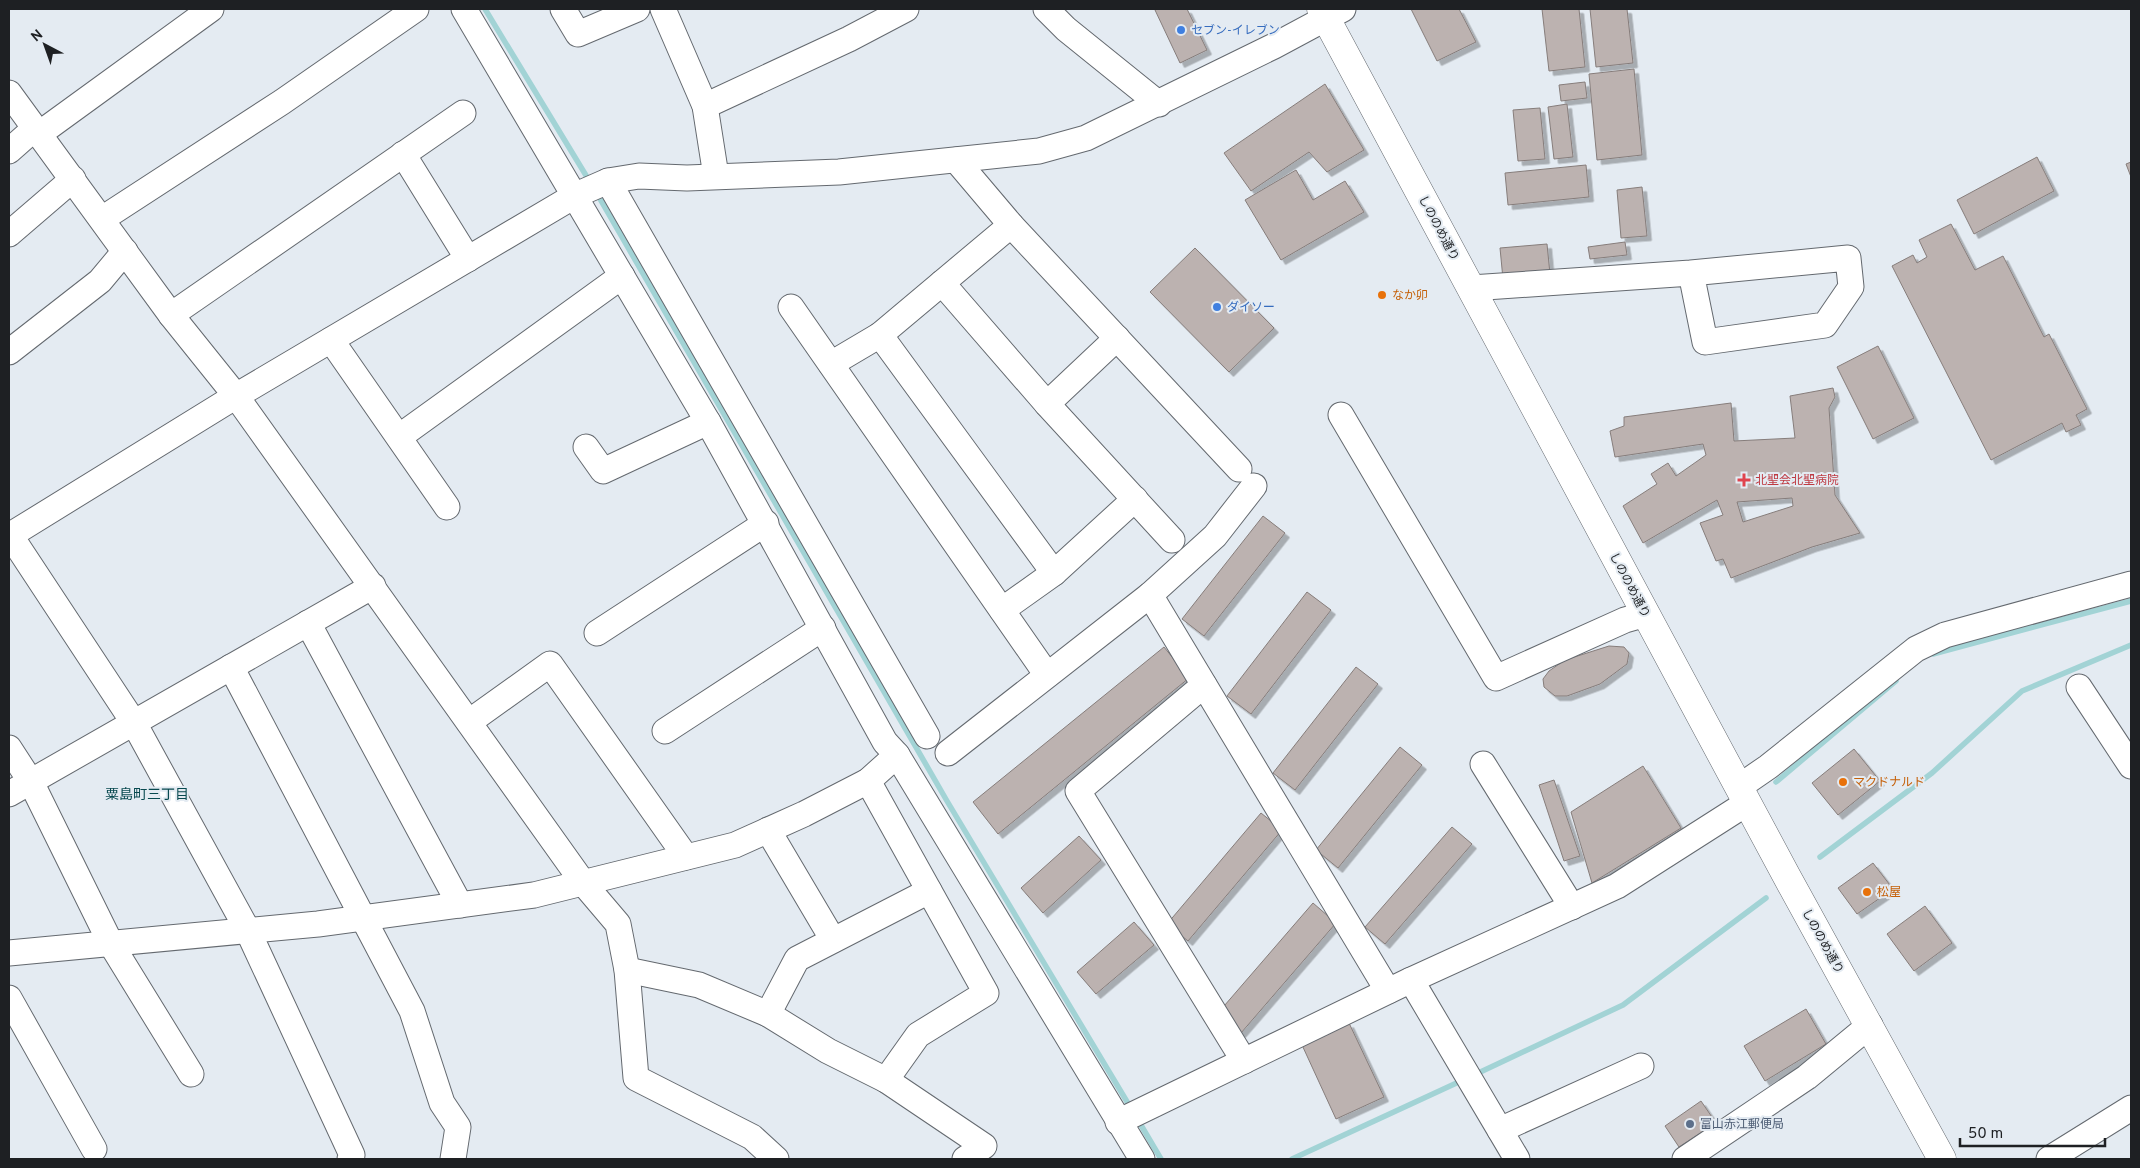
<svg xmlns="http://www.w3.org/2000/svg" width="2140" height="1168" font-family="Overpass,'Noto Sans JP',sans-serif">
<defs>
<filter id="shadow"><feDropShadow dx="4.5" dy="4.5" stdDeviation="0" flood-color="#0004"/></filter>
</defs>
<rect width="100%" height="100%" fill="#e4ebf2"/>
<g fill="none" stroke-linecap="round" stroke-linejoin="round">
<g stroke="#a2d3d5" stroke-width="5.5">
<path d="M485,9l105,173"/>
<path d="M596,192l351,609 185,309"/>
<path d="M1933,654l198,-53"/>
<path d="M1776,782l120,-101"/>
<path d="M1820,857l112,-84 90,-82 109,-46"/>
<path d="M1474,1075l149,-70 143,-107"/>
<path d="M1138,1120l23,39"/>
<path d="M1292,1159l171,-79"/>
</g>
</g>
<g fill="#bcb2b0" stroke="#867d7b" fill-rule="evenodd" filter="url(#shadow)">
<path d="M1158,9h29l20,41 -27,13 -25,-53z"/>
<path d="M1411,9h48l17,33 -39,19z"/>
<path d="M1542,9h37l6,58 -36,4z"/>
<path d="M1590,9h37l6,54 -37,4z"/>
<path d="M1634,69l8,86 -45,5 -8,-86z"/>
<path d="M1585,82l2,16 -26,3 -2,-16z"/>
<path d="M1325,84l39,66 -37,22 -18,-20 -58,39 -27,-38z"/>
<path d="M1567,104l6,53 -19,2 -6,-52z"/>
<path d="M1540,108l5,51 -27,2 -5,-51z"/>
<path d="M2037,157l17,34 -80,43 -17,-34z"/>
<path d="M2131,162v15l-5,-13z"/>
<path d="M1586,165l3,32 -81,8 -3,-32z"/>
<path d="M1296,170l17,30 32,-19 19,31 -83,48 -36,-60z"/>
<path d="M1642,187l5,49 -26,2 -4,-48z"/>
<path d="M1951,224l24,46 28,-14 41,81 5,-3 38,75 -11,6 5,10 -15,7 -4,-9 -71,37 -99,-194 21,-11 4,8 10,-6 -8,-17z"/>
<path d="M1625,242l2,13 -37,4 -2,-12z"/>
<path d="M1547,244l3,30 -47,5 -3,-31z"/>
<path d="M1195,248l79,80 -45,44 -79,-80z"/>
<path d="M1878,346l36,72 -41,21 -36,-72z"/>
<path d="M1833,388l2,9 -6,11 6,87 25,38 -48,14 -81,31 -8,-19 -7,2 -16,-38 23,-8 -6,-15 -74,43 -20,-37 34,-22 -6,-10 17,-11 8,13 30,-21 -3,-11 -88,13 -5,-26 14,-5v-9l107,-14 3,38 61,-3 -5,-42zM1792,498l1,8 -50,16 -6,-20z"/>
<path d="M1263,516l22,17 -81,103 -22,-17z"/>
<path d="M1307,592l24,18 -80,104 -24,-18z"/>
<path d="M1609,646l15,1 5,6 -2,11 -27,20 -33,12h-12l-11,-9 -1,-8 6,-8 16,-11z"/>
<path d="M1164,647l25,31 -191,156 -25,-32z"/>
<path d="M1356,667l22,17 -83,106 -22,-17z"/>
<path d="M1400,747l22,18 -84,103 -22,-18z"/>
<path d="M1854,749l26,32 -42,34 -26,-32z"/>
<path d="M1643,766l38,62 -89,55 -21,-71z"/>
<path d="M1554,780l26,76 -16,5 -25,-76z"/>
<path d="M1261,813l21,17 -94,111 -21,-17z"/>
<path d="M1452,827l20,17 -87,100 -20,-17z"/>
<path d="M1079,836l22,24 -58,53 -22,-25z"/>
<path d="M1873,863l20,26 -36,25 -19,-26z"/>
<path d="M1313,903l23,20 -95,110 -23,-20z"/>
<path d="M1925,906l27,37 -38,28 -27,-37z"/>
<path d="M1134,922l20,23 -58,49 -19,-22z"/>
<path d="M1806,1009l20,35 -61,37 -21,-35z"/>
<path d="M1349,1023l35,74 -48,22 -34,-74z"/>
<path d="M1701,1101l15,22 -37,24 -14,-21z"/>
</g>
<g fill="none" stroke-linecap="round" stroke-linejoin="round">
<g stroke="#64696f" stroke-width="27">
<g id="minor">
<path d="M563,9l15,25 59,-25"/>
<path d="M663,9l42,97 11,70"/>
<path d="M1046,9l20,20 93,75"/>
<path d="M9,93l162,222 65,81 348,488 34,40 9,46 9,108 116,59 24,22"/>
<path d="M705,106l144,-67 57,-30"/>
<path d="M39,134l172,-125"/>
<path d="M9,151l26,-23"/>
<path d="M403,154l65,105"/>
<path d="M956,160l55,65 228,244"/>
<path d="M608,181l319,555"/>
<path d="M102,219l180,-117 134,-93"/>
<path d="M9,234l64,-55"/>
<path d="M942,283l105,121 125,136"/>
<path d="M1471,288l220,-15 14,69 120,-17 26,-38 -3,-29 -157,15"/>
<path d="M791,307l256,368"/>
<path d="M171,315l292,-202"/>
<path d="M880,335l174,238"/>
<path d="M331,340l116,167"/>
<path d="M9,352l91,-71 25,-30"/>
<path d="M831,364l49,-29 131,-110"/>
<path d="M1047,404l70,-66"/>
<path d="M1341,415l155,263 129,-58 21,-6"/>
<path d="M399,437l223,-161"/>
<path d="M586,447l17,24 105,-49"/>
<path d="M10,535l124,188 114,208 104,224 -2,4"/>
<path d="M9,536l227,-140 340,-201 32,-14 31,-5 48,2 152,-6 200,-21 47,-13 188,-92 69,-37"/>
<path d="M1150,595l238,396"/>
<path d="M1002,610l52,-37 81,-74"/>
<path d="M308,623l152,282"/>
<path d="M597,633l169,-110"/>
<path d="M231,667l181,344 30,92 16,24 -5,32"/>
<path d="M1204,685l-126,106 166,270"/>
<path d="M2079,687l52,79"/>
<path d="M469,722l81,-58 136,193"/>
<path d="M665,731l158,-103"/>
<path d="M9,748l22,34 80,162 80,130"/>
<path d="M948,753l202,-158 65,-59 39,-50"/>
<path d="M897,755l245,404"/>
<path d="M1483,764l89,143"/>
<path d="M868,781l118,212 -68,42 -32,45"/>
<path d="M1739,787l29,-20 148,-118 29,-14 186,-51"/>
<path d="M9,794l364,-208"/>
<path d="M768,830l65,110"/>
<path d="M9,953l309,-29 216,-29 201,-50 69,-31 64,-33 29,-26 -12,-13 -177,-320 -244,-413"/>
<path d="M627,970l72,15 69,29 60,37 58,29 98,66 -19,13"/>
<path d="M1411,980l106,179"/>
<path d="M9,998l85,151"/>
<path d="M768,1014l29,-55 132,-68"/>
<path d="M1118,1122l293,-142 206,-94 130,-83"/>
<path d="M1500,1130l141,-64"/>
<path d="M1685,1159l122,-82 63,-52"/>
<path d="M2049,1159l82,-51"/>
</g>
</g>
<g stroke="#64696f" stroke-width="29">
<path id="major" d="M1321,9l465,866 156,284"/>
</g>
<use href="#minor" stroke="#fff" stroke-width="25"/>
<use href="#major" stroke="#fff" stroke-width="28"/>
</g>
<g fill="#3f7fe0" stroke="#e4ebf2" stroke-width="2">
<circle cx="1181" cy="30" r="5"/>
<circle cx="1217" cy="307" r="5"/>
</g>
<g fill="#e8710a" stroke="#e4ebf2" stroke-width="2">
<circle cx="1382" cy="295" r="5"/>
<circle cx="1843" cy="782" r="5"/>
<circle cx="1867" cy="892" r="5"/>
</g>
<path fill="#e0444e" stroke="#e4ebf2" stroke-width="2" d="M1741.5 472.5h5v5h5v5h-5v5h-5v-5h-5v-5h5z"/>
<circle fill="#5c6f8a" stroke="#e4ebf2" stroke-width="2" cx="1690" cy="1124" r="5"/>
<g text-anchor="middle" stroke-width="4" stroke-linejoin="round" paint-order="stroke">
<g font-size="12" fill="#366cbe" stroke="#e4ebf2" text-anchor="start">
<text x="1191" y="34">セブン-イレブン</text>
<text x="1227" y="311">ダイソー</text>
</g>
<g font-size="12" fill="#1e2023" stroke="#e4ebf2">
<text transform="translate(1439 228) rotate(62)" y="4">しののめ通り</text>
<text transform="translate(1630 585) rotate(62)" y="4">しののめ通り</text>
<text transform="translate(1823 941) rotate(61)" y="4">しののめ通り</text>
</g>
<g font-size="12" fill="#c56008" stroke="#e4ebf2" text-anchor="start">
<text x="1392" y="299">なか卯</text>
<text x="1853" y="786">マクドナルド</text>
<text x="1877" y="896">松屋</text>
</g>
<g font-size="12" fill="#be3a42" stroke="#e4ebf2" text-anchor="start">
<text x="1755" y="484">北聖会北聖病院</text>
</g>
<g font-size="12" fill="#4e5e75" stroke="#e4ebf2" text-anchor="start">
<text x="1700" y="1128">富山赤江郵便局</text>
</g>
<g font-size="14" fill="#08494f" stroke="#e4ebf2">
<text x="147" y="799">粟島町三丁目</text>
</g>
</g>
<rect width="2140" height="1168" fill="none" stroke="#1e2023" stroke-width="20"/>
<g transform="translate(45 45) rotate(319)" stroke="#e4ebf2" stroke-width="4" paint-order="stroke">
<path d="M0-4L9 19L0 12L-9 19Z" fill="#1e2023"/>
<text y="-8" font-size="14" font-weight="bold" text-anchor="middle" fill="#1e2023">N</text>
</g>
<path d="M1960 1138v8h145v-8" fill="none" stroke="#1e2023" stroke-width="2.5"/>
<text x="1968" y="1138" font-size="15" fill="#1e2023" stroke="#e4ebf2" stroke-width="4" paint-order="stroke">50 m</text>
</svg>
